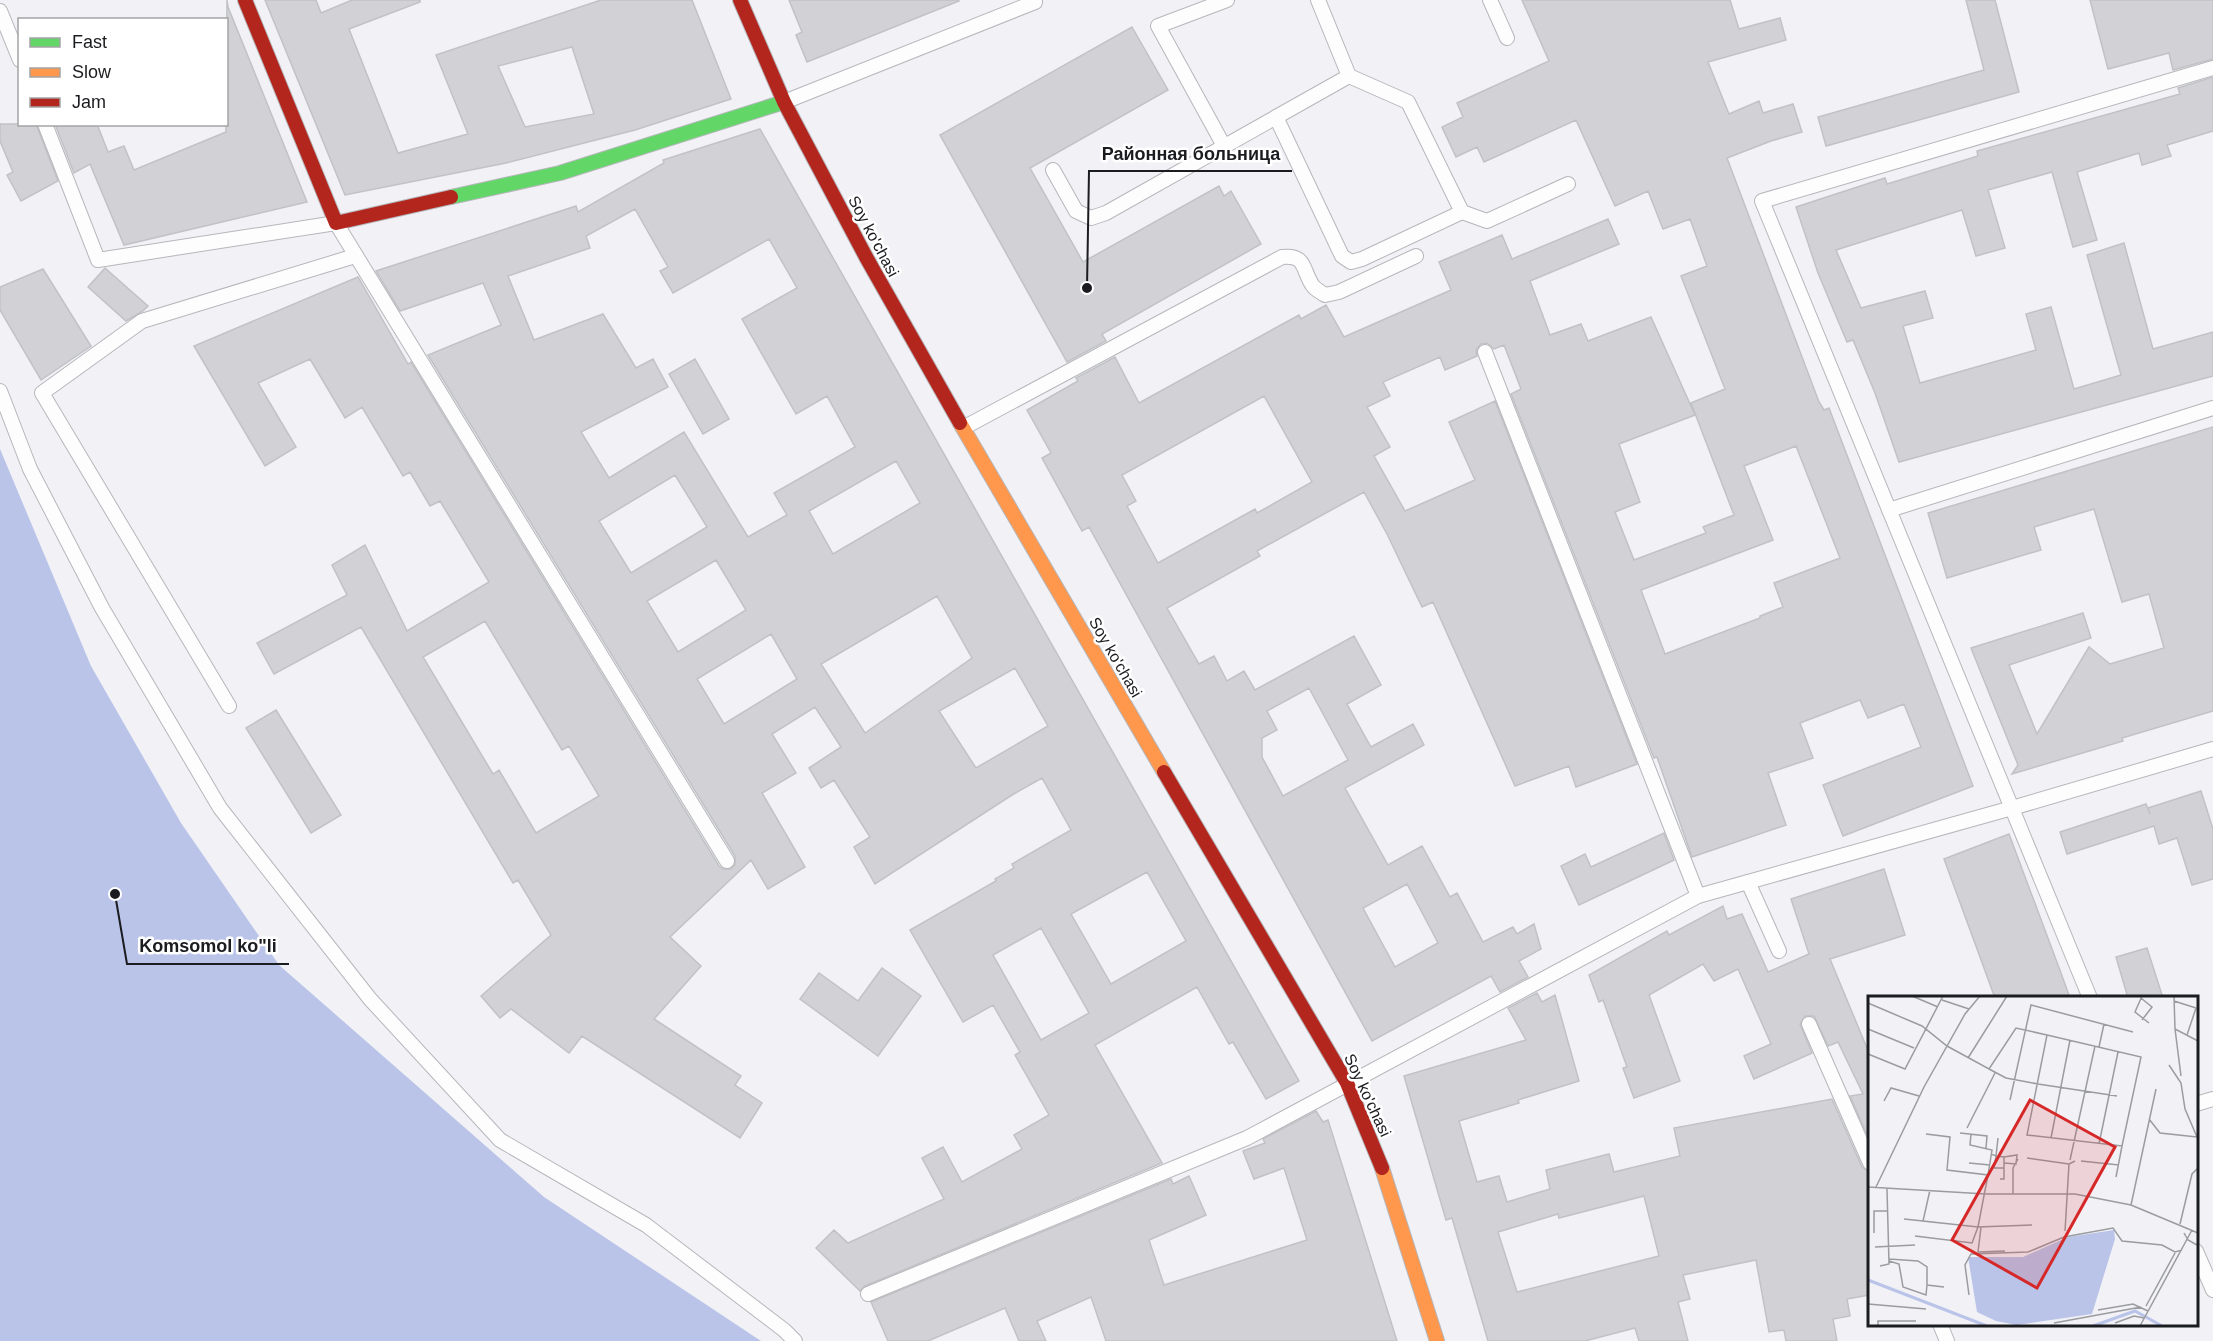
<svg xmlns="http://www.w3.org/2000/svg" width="2213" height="1341" font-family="Arial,sans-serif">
<rect width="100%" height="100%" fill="#f1f1f6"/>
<path fill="#bac4e9" d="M0,449l91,217 90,157 98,142 265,232 217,144h-761z"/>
<g fill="#d2d2d6" stroke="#c1c2c6" stroke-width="1.5" fill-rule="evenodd">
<path d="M227,0l1,7 79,195 -183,43 -34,-81 -16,9 -19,-49h42l11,28 16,-6 10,24 92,-38z"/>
<path d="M265,0h51l5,13 31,-13h68v2l-71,27 49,124 70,-19 -32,-79 165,-55h91l39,99 -96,31 -129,33 -161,32zM572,47l22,67 -69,13 -27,-61z"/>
<path d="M789,0h169l1,1 -152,61 -11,-27 6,-3z"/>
<path d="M1522,0h208l9,29 41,-11 6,22 -78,22 21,52 30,-13 4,12 30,-9 9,28 -31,9 -44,17 92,244 5,8 5,-2 144,378 -130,50 -20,-51 98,-38 -17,-43 -36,14 -8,-18 -60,23 13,35 -45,15 18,52 -94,32 -35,-100 -3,1 -143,-364 10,-5 -17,-44 -10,4 -7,-6 -6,1 -5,6 1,6 -32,14 -5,-13 -57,25 7,14 -23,11 23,40 -16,9 31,55 70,-31 -26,-58 46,-21 142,363 -61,23 -7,-21 -54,20 -82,-184 -11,5 -35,-73 -23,-42 -107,59 3,5 -93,52 32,56 15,-8 13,25 17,-10 11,19 99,-54 27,49 -34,19 24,43 42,-23 11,21 -79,43 43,77 34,-19 28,51 7,-4 26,49 30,-15 4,7 17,-10 7,25 -22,12 9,16 -28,15 -9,-16 -119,65 -283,-514 -7,4 -40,-73 9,-5 -24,-43 51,-29 -2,-3 39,-21 24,46 160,-88 2,4 25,-14 18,32 107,-47 -12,-28 63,-27 10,24 96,-40 11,25 -89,37 20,54 31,-11 7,17 63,-24 44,98 -76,29 21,58 -25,10 19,48 72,-27 -3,-6 31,-12 -43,-112 34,-14 -44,-113 26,-10 -17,-47 -27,10 -15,-38 -33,15 -39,-86 -92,42 -7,-15 -21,10 -14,-30 21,-10 -6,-14 92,-42zM1264,396l48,86 -55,31 -2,-4 -97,54 -31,-57 9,-5 -14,-26zM1796,446l44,112 -66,25 9,24 -23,9v2l-95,36 -24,-64 132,-50 -29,-74zM1309,688l39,72 -65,36 -21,-39v-19l15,-8 -10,-19zM1407,884l31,59 -43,24 -32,-59z"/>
<path d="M1966,0h29l24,92 -193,54 -8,-29 166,-47z"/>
<path d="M2090,0h123v59l-40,11 -4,-17 -61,16z"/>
<path d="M1132,27l36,63 -138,78 53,94 136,-76 5,10 7,-5 30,53 -159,90 4,7 -39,21 -127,-227z"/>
<path d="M2213,77v54l-46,14 4,11 -29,9 -3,-12 -62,19 20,68 -24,7 -21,-75 -64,18 17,58 -29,8 -14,-46 -126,40 25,58 64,-17 8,27 -30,8 17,57 116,-33 -10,-36 25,-7 23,82 47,-14 -34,-120 37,-12 29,106 60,-17v44l-314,86 -24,-69 -22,-53 -6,2 -29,-69 -22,-66 89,-29 2,6 91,-28 -1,-5 203,-57 -2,-6z"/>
<path d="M0,124h36l22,57 -37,20 -14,-26 6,-3 -13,-31z"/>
<path d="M760,129l539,952 -33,18 -33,-57 -4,2 -32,-57 -102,58 67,118 -297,123 -5,5 -44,-43 18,-18 14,13 96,-44 -22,-41 21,-11 19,35 60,-33 -8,-14 35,-20 -34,-60 5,-3 -27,-47 -30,17 -53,-92 86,-49 -1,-2 19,-11 -2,-4 59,-34 -29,-52 -30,17 -137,89 -21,-37 16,-10 -36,-57 -13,8 -12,-20 32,-21 -26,-40 -43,27 24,39 -34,20 43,74 -37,22 -17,-29 -81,77 31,29 -47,53 87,57 -6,9 27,18 -22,35 -158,-102 -13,17 -58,-44 -11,9 -19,-22 70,-61 -33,-55 -5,3 -152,-256 -87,47 -17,-31 90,-48 -15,-30 33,-20 42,86 82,-49 -49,-81 -10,5 -20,-34 -7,4 -41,-69 -17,11 -35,-59 -52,24 38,64 -31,19 -71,-120 164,-69 50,87 3,-2 308,504 4,3h8l4,-4v-9l-307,-501 73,-30 -18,-42 -83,28 -24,-40 200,-65 2,6 86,-49 -1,-3zM635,209l33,58 -8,4 13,22 96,-54 28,49 -55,31 54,95 31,-18 28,51 -81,46 13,22 -39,22 -64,-105 -75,46 -28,-46 87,-45 -15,-28 -17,9 -33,-54 -69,26 -26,-64 82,-28 -4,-12zM896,461l24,42 -87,51 -24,-43zM675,475l32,52 -76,46 -32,-52zM716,560l30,50 -68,42 -31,-51zM937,596l35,62 -107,75 -44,-69zM485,621l77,129 7,-4 30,50 -63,37 -37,-63 -6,4 -70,-117zM771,634l26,45 -73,45 -27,-45zM1015,668l33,58 -72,42 -37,-57zM1147,872l39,69 -75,43 -40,-70zM1041,928l48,85 -48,27 -48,-85z"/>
<path d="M105,268l43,38 -5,5 -17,10 -38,-34z"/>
<path d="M43,269l48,77 -50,34 -41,-70v-23z"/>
<path d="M695,359l34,60 -26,15 -34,-60z"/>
<path d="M2213,427v284l-91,27 1,3 -111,33 6,-9 -47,-117 112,-35 8,25 -82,27 28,69 52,-87 21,17 54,-16 -15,-54 -27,8 -28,-93 -60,18 7,23 -94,28 -19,-65z"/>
<path d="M276,710l65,105 -30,18 -65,-105z"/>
<path d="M2201,791l12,38v50l-21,6 -15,-47 -18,6 -5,-18 -87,28 -7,-22 86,-28 4,10 -2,-6z"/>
<path d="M1664,833l10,27 -95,45 -18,-39 24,-12 6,13z"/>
<path d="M2009,834l52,139 9,25h-75l-51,-139z"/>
<path d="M1884,869l21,66 -75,24 39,94v86l-19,-43 13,-2 -25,-52 -10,4 -14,-30h-9l-5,8 12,29 -58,26 -10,-23 27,-12 -33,-75 -24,12 -11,-17 -54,31 31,86 -46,17 -11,-30 4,-1 -24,-67 -4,2 -10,-27 78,-44 2,4 54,-29 4,13 15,-5 26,58 41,-18 -18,-55z"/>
<path d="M2147,948l16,50h-35l-12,-41z"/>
<path d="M882,968l39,28 -43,60 -78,-57 19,-26 39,28z"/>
<path d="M1537,993l5,9 13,-7 24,86 -61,19 1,3 -60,18 18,61 22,-6 8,26 43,-13 -4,-19 63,-16 5,18 66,-16 -6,-28 158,-29 30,68 7,5v123l-22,4 3,17 -17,3 4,22h-51l-2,-11 -15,2 -13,-72 -73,15 7,24 -12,3 10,39h-49l-4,-13 -50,13h-97l-36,-123 -6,2 -42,-144 122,-36 -18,-32zM1644,1196l15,60 -142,36 -19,-60 60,-18 1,4z"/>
<path d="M1316,1111l7,11 5,-2 69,221h-291l-15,-44 -54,24 9,20h-27l-14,-33 -77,33h-40l-17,-39 300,-123 2,5 16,-8 17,39 -57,25 15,45 143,-45 -23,-72 -30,11 -11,-28 22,-8 -2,-4z"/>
</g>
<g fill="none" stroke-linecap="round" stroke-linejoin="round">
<g stroke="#b6b7bb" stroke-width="16">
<g id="lane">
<path d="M1490,0l17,38"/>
<path d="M0,11l20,49"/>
<path d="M784,102l251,-100v-2"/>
<path d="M1276,117l66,139 9,6 11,-3 100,-47 -54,-110 -59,-26"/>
<path d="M45,124l53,136 238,-37 391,638"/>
<path d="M1224,146l-66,-120 69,-26"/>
<path d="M1053,170l23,41 15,7 15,-5 243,-137 -31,-76"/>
<path d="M1462,212l25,9 81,-37"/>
<path d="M1485,352l213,544"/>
<path d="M0,391l30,78 72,139 118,200 150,191 130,141 146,85 138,105 11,11"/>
<path d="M963,428l319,-171c25,-3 20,14 31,29 3,4 8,6 12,9l14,-3 77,-36"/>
<path d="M1889,510l324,-102"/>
<path d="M229,706l-187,-313 100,-72 213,-65"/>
<path d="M1748,882l264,-74 201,-59"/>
<path d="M2090,998l-328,-797 451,-133"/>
<path d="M1809,1024l61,139"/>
<path d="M2196,1104l17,-5"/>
<path d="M2196,1251l17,39"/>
<path d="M868,1294l379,-156 451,-242 50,-14 31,69"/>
<path d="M1940,1324l7,17"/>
</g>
</g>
<g stroke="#b6b7bb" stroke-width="16">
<path id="fast" d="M451,197l109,-24 224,-71"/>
</g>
<g stroke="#b6b7bb" stroke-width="16">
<g id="slow">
<path d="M960,423l204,349"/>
<path d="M1382,1168l55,173"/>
</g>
</g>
<g stroke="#b6b7bb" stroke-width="16">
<g id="jam">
<path d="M245,0l91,223 115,-26"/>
<path d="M740,0l44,102 82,155 94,166"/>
<path d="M1164,772l183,311 35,85"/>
</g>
</g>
<use href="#lane" stroke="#fdfdfe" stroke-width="14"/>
<use href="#fast" stroke="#63d668" stroke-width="14"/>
<use href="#slow" stroke="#ff974d" stroke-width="14"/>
<use href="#jam" stroke="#b3261e" stroke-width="14"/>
</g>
<g text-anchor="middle" stroke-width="5" stroke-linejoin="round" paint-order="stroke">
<g font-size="16" fill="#1b1c1f" stroke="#fff">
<text transform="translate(874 236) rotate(62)" y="6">Soy ko'chasi</text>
<text transform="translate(1116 657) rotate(60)" y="6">Soy ko'chasi</text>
<text transform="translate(1368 1095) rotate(65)" y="6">Soy ko'chasi</text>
</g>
</g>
<g transform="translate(1868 996)">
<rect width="330" height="330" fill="#f1f1f6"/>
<path d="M246,234l1,9 -23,75 -75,11 -21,-4 -19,-9 -9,-55h55l45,-20z" fill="#bac4e9"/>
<path fill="none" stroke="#bac4e9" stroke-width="3" d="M0,284l119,46M225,330l42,-15 27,15"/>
<path fill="none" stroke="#9b9ca0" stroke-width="1.5" d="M44,0l26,11M274,0l-7,16 14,11M306,0l1,33 23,12M273,2l11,9 -10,13M74,4l27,9M306,5l22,7M0,7l54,23 25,20 42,23 27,-41 31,7 94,22 -19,89 -95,-11 20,-100M0,33l46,19M307,33l6,47M319,39l9,-27M231,51l5,-23M0,58l37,15 38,-73M100,62l39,-62M301,69l12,18 4,26 12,28M121,73l17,9 32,6 79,12M142,104l21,-95 102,27M16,105l7,-13 28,8M281,123l11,14 37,4M99,132l28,-55M92,137l27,3 -1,12M58,138l24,3 -3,33 41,5 -10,52 -55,-6 7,-31M103,138l-1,11 22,5 -4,25M183,142l19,-98M231,148l19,-92M123,158l5,2 2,-18M136,161l13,-2 -1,9 -12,-1M159,162l42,6M202,164l25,-114M213,165l38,4M101,167l21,2M248,181l6,-31M132,183h4v-22l-8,-1 -2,12h10M0,191l118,7h89l56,11 67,28M8,191l48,-100 41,-73 15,-18M145,198v-26l5,-9M263,209l25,-116M36,223l19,2M312,228l12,-50 6,-6M113,231l-3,25 27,-1M197,235l4,-67 6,-3M6,237v-22h14M316,237l4,7 9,5M47,240l57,7 6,-16 54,-2M7,251l40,-2M21,263l29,2 9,6v18l17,2M21,265l10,3 4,23 23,8 1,-10M12,270l9,-2 -2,-75M101,299l-4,-30 6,-11 57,-2 36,-15 49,-9 9,13 40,4 13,7 7,-2M0,308l58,5M278,310l29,-53M230,314l35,-6 15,7M186,327l87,-16M247,327l19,-7 10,2M10,330v-5h38M272,330l52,-96"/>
<path fill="#d62828" fill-opacity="0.15" stroke="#d62828" stroke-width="3" d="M162,104l85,47 -78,141 -85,-48z"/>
<rect width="330" height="330" fill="none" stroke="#1b1c1f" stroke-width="3"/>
</g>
<path fill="none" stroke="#1b1c1f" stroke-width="2" d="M1087 288L1089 171H1292M115 894L127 964H289"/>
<g fill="#1b1c1f" stroke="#fff" stroke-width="2">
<circle cx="1087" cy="288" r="6"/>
<circle cx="115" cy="894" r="6"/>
</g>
<g font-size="18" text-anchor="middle" font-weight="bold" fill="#1b1c1f" stroke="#fff" stroke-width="5" stroke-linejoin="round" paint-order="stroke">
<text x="1191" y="160">Районная больница</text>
<text x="208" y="952">Komsomol ko"li</text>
</g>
<rect x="18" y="18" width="210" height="108" fill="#ffffff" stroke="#a4a4a5" stroke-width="1.5"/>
<rect x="30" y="38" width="30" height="9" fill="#63d668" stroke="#a4a4a5" stroke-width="1.5"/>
<text x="72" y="48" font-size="18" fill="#1b1c1f">Fast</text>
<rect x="30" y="68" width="30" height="9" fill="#ff974d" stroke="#a4a4a5" stroke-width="1.5"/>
<text x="72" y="78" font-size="18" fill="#1b1c1f">Slow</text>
<rect x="30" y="98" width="30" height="9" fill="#b3261e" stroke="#a4a4a5" stroke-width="1.5"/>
<text x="72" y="108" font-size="18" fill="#1b1c1f">Jam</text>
</svg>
